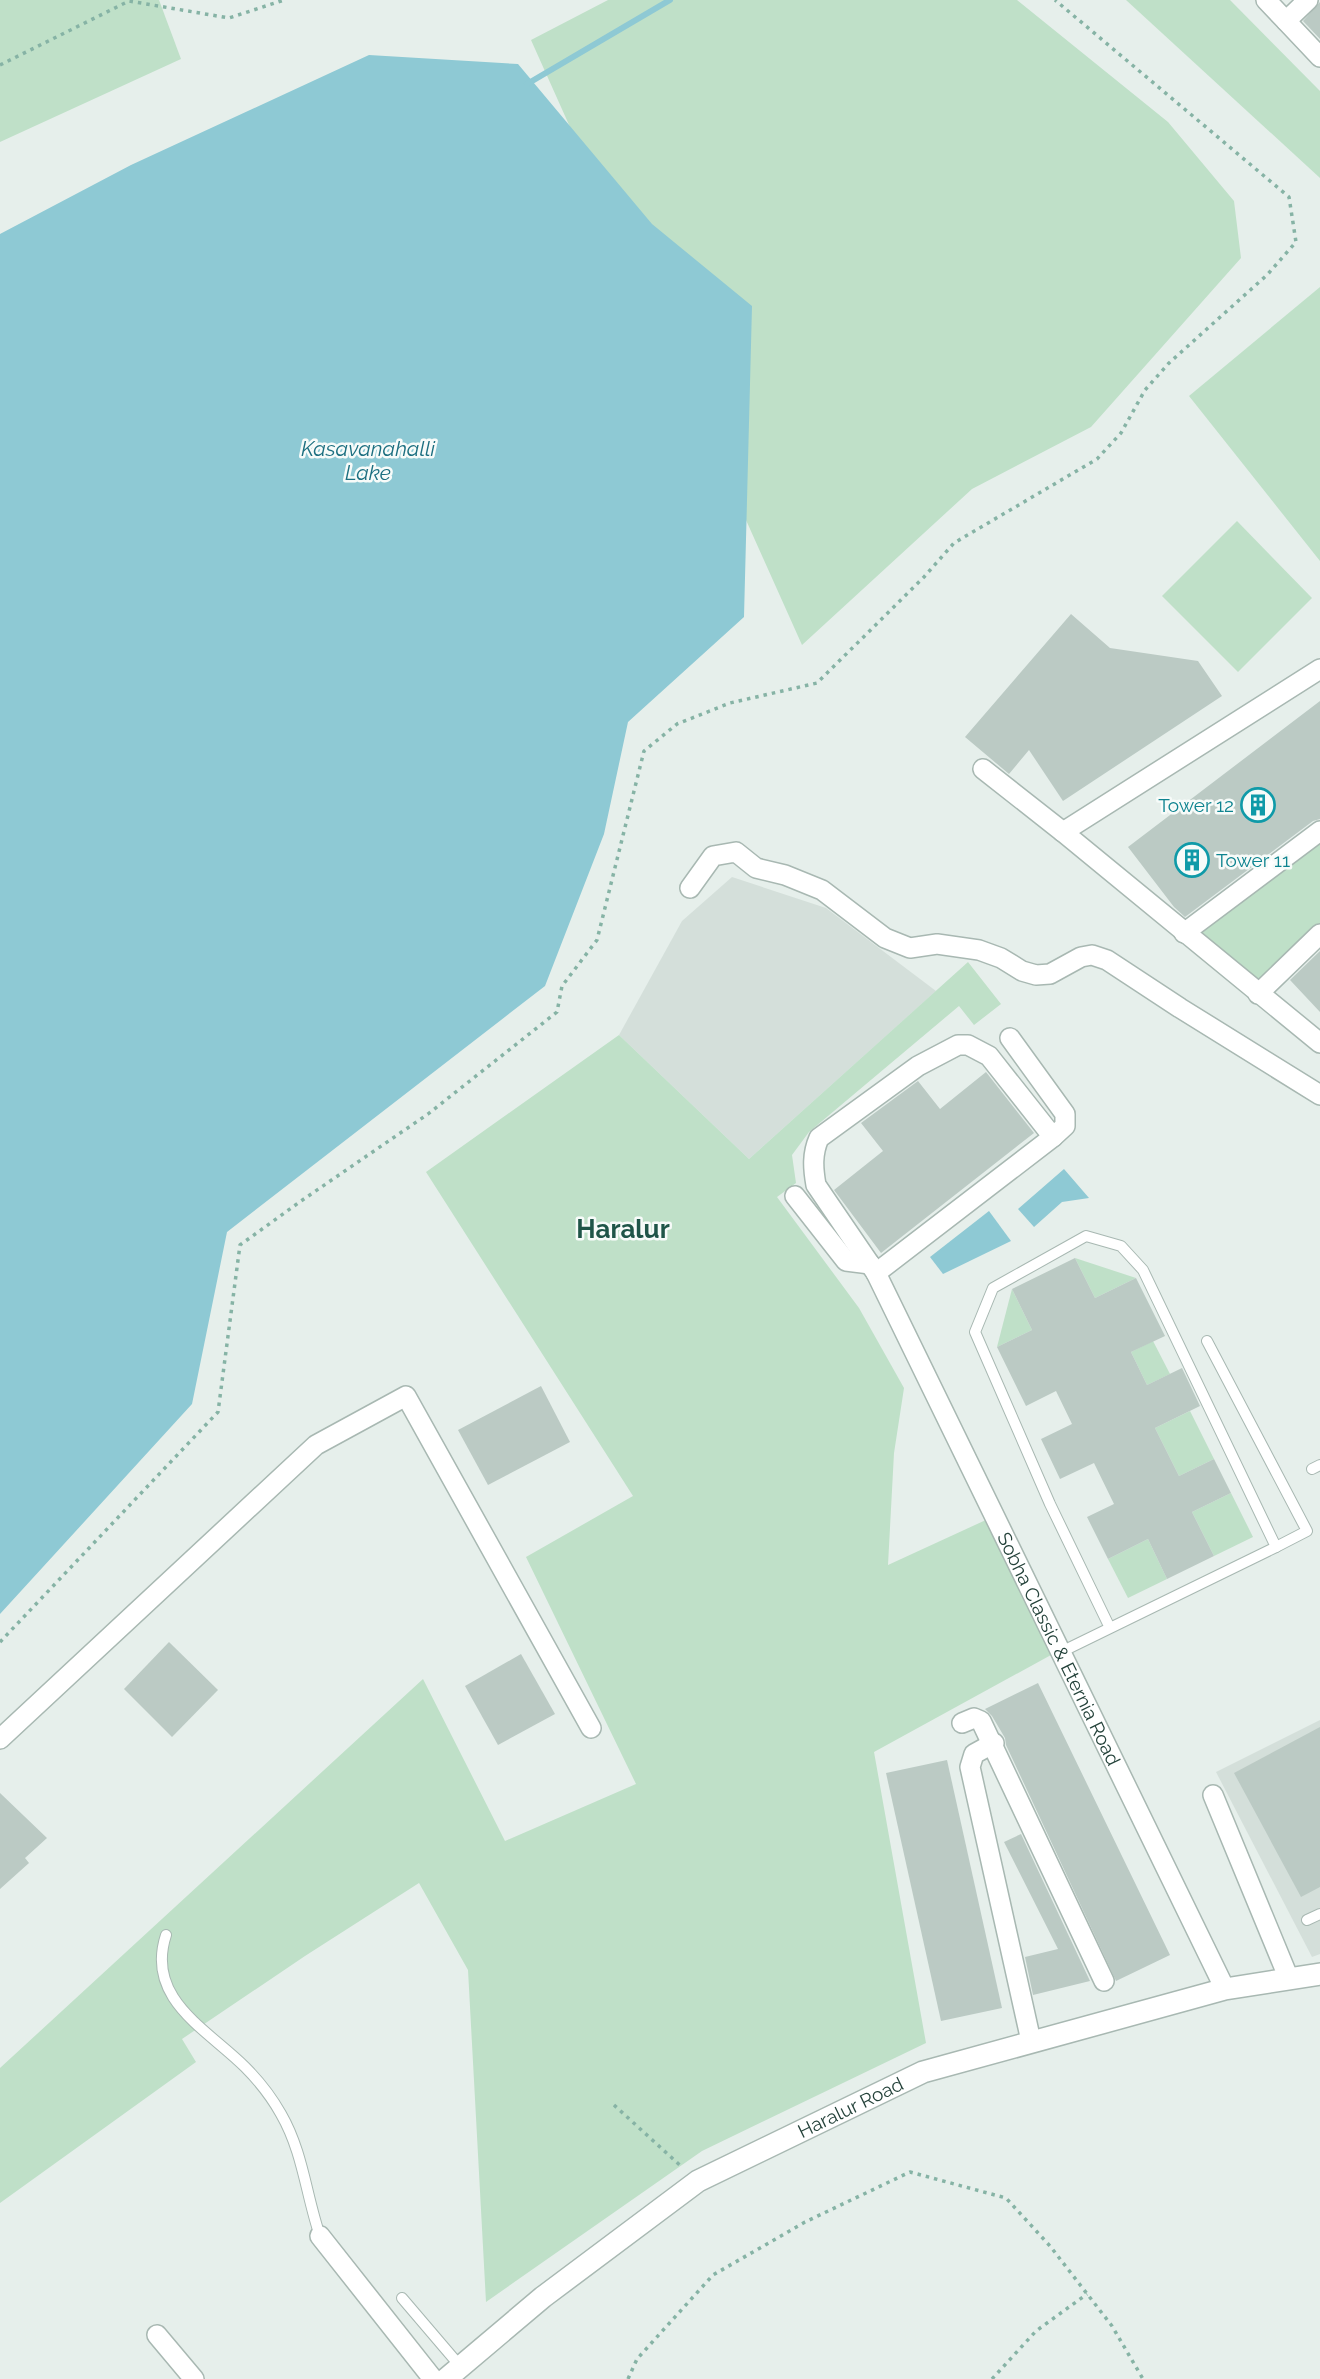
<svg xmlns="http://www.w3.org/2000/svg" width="1320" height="2379" font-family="Raleway,sans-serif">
<rect width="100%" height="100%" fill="#e6efeb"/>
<g fill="#d4dfda">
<path d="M732,877l94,31 110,83 -187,168 -130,-124 63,-114z"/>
<path d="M1320,1720v234l-8,3 -96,-185z"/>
</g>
<g fill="#bfe0c8">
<path d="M0,0h159l22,59 -181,83z"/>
<path d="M608,0h409l151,122 66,79 7,57 -150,169 -119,62 -170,156 -271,-605z"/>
<path d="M1126,0h104l90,91v87z"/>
<path d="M1320,287v274l-131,-165z"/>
<path d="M1237,521l75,77 -74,74 -76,-76z"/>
<path d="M1320,838v91l-60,59 -65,-54z"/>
<path d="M968,962l33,42 -27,21 -15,-19 -150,126 -17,23 4,28 -19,14 82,111 45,80 -10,65 -6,112 100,-46 63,136 -177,97 52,291 -224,108 -216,151 -18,-332 -49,-87 -114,73 -123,83 14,23 -196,141v-135l423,-389 82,162 131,-57 -110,-227 107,-61 -207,-324 193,-137 130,124z"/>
<path d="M1075,1258l61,20 -41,20z"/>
<path d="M1012,1289l20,41 -35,17z"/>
<path d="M1153,1341l17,33 -23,11 -16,-33z"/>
<path d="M1190,1411l24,48 -35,17 -24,-48z"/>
<path d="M1231,1493l22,44 -39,19 -22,-44z"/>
<path d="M1148,1539l19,40 -39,19 -20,-39z"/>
</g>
<g fill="#8ec9d4">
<path d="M369,55l149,9 134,160 100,82 -8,311 -116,105 -24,112 -59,152 -318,246 -35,172 -192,210v-1380l131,-69z"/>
<path d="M1064,1169l25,29 -27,4 -28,25 -16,-18z"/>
<path d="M989,1211l22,30 -68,33 -13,-17z"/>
</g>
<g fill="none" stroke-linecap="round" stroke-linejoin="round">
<path stroke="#8ec9d4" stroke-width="6" d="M527,84l143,-84"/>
</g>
<g fill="#bbcac4">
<path d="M1320,2v37l-17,-18z"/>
<path d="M1071,614l39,34 88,13 24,35 -159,105 -34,-51 -20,24 -44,-37z"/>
<path d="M1320,701v118l-7,2 -128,96 -11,-10 -46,-60z"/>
<path d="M1320,951v61l-30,-32z"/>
<path d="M986,1072l48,61 -153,120 -47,-63 49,-39 -22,-28 57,-42 22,28z"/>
<path d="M1075,1258l20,40 41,-20 29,58 -34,16 16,33 35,-17 18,38 -45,22 24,48 35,-17 17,34 -39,19 22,44 -47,23 -19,-40 -40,20 -21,-42 27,-13 -20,-41 -34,16 -19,-40 31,-15 -16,-33 -30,15 -29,-59 35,-17 -20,-41z"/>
<path d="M541,1386l29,56 -82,43 -30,-55z"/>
<path d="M169,1642l49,48 -46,47 -48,-48z"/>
<path d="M521,1654l34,60 -57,31 -33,-59z"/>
<path d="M1038,1683l132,272 -54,26 -110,-236 -1,-7 -13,-22 -7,-7z"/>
<path d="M1320,1727v160l-19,10 -67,-124z"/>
<path d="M947,1760l55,248 -61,13 -55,-248z"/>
<path d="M0,1793l47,45 -22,20 4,5 -29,26z"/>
<path d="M1021,1834l69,147 -57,14 -8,-38 33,-8 -54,-107z"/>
</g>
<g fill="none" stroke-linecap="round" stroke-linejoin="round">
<g stroke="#a8b8b2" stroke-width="12">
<g id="service">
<path d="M1207,1341l100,190 -31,16"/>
<path d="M1312,1469l8,-4"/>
<path d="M1061,1652l215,-105 -133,-277 -22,-24 -35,-10 -93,52 -18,44 75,172 60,124"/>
<path d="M1307,1920l13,-6"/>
<path d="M166,1935c-21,64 41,94 79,132 13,13 27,31 36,47 22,38 25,81 39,122"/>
<path d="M402,2298l58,68"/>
</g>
</g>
<g stroke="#a8b8b2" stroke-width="22">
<g id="minor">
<path d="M1266,0l20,21 22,-21"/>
<path d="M1286,21l34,36"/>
<path d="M1320,669l-257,163 257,211"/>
<path d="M983,769l80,63"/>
<path d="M690,888l23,-32 23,-4 20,16 29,7 37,15 63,48 25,10 27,-4 42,6 22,8 21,13 14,4 14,-1 31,-17 11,-2 15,5 73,48 140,87"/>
<path d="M1184,933l136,-102"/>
<path d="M1258,994l62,-60"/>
<path d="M1010,1038l55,76v12l-12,11"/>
<path d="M958,1045h10l21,11 64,81 -177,136 -60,-88c-3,-17 -4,-31 3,-47l99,-72z"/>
<path d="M795,1196l51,65 24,3"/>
<path id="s1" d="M876,1273l349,716"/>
<path d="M962,1723l12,-5 7,3 123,260"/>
<path d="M0,1739l316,-294 90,-49 185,332"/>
<path d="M994,1743l-20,11 -4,13 61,274"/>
<path d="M1213,1795l76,184"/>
<path d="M320,2236l113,143"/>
<path d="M157,2335l37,44"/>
</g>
</g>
<g stroke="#a8b8b2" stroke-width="24">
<g id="tertiary">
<path id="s2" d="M446,2379l97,-82 155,-116 225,-109 302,-83 95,-15"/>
</g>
</g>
<g stroke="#86b3a5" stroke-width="3.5" stroke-dasharray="3.5 5" stroke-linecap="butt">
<path d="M0,65l129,-64 100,17 55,-18"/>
<path d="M0,1642l218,-230 22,-167 61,-44 127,-87 129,-102 5,-26 35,-46 47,-189 33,-27 53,-21 87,-20 107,-106 30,-34 143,-84 24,-26 24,-43 24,-27 98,-88 29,-33 -7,-45 -234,-197"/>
<path d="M614,2105l69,63"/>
<path d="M628,2379l9,-20 76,-84 92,-53 105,-50 96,26 44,48 62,80 31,53"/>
<path d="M992,2379l44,-48 51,-37"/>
</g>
<use href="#service" stroke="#fff" stroke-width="10"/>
<use href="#minor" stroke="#fff" stroke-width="19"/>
<use href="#tertiary" stroke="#fff" stroke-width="21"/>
</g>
<defs>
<g id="building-ring" transform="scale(1.75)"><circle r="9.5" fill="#f7fbf9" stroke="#0f9aa8" stroke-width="1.5"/><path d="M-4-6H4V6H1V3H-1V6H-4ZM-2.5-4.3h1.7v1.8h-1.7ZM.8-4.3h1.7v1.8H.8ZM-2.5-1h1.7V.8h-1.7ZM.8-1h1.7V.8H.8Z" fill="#0f9aa8"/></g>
</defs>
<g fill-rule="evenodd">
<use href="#building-ring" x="1258" y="805"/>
<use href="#building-ring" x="1192" y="860"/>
</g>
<g text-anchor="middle" stroke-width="5" stroke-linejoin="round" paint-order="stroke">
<g font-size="19" fill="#0d838f" stroke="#f7fbf9" text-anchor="end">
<text x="1234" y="812">Tower 12</text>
<text x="1216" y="867" text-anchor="start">Tower 11</text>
</g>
<g font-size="19" fill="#24423a" stroke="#f7fbf9">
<text dy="7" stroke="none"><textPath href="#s1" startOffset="418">Sobha Classic &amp; Eternia Road</textPath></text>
<text dy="7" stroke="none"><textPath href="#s2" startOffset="490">Haralur Road</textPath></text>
</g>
<g font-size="21" font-style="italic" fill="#1c6f80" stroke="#f7fbf9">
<text x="368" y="456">Kasavanahalli<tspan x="368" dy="24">Lake</tspan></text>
</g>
<g font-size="26" font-weight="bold" fill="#1f5548" stroke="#f7fbf9">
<text x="623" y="1238">Haralur</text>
</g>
</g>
</svg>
